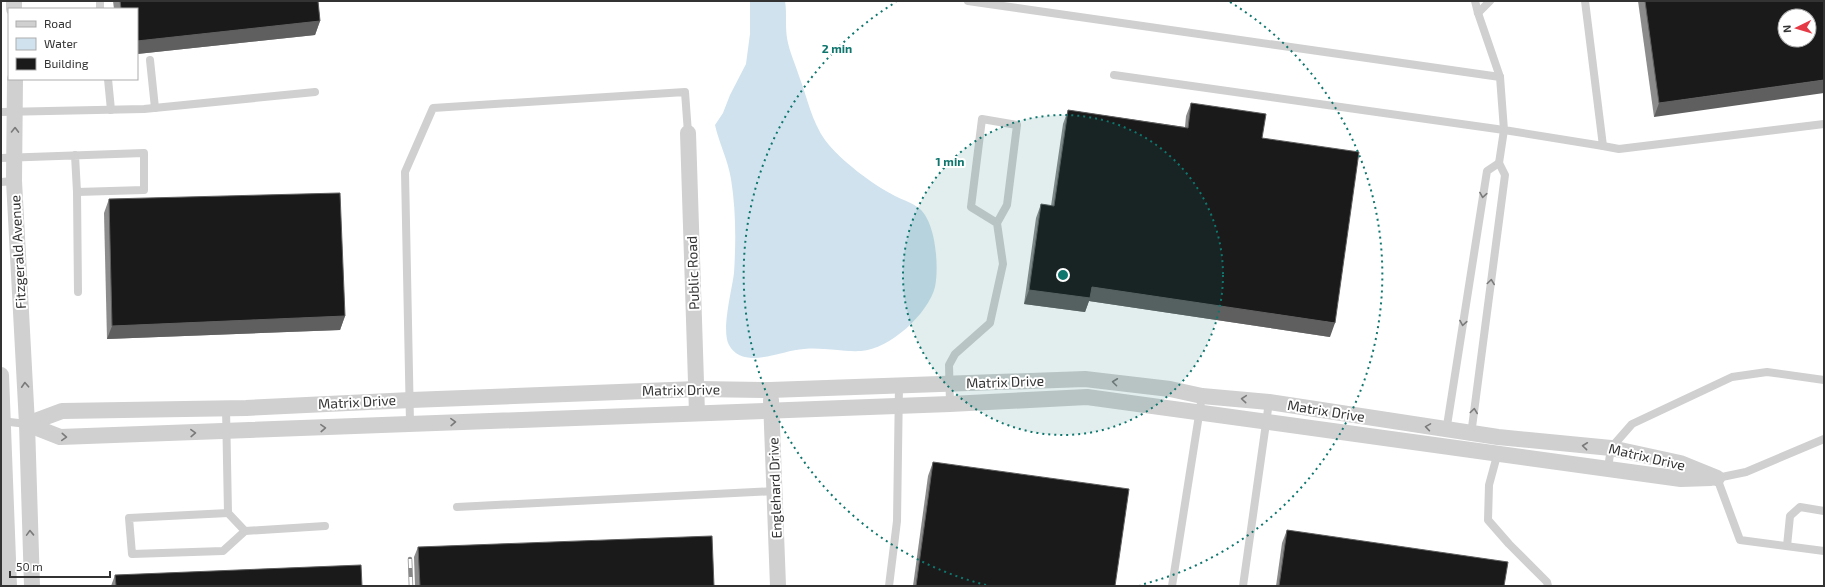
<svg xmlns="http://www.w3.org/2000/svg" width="1825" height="587" font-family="'Exo 2',sans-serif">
<rect width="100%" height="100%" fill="#fff"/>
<path fill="#cfe2ee" d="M750,1h35c2,12 0,24 2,37 2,13 8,25 12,38 8,21 13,46 26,64 16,21 47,44 70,56 8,4 18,7 25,13 11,10 15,32 16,45 1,11 1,23 -1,33 -7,27 -45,62 -74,64 -19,1 -38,-4 -57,-2 -23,1 -60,22 -75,-4 -8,-14 3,-55 5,-72 2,-31 2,-63 -3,-94 -3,-19 -12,-36 -16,-54l8,-12 7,-18 16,-31 4,-30z"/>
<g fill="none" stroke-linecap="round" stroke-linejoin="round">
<g stroke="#d0d0d0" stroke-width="8">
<path d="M968,1l532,76"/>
<path d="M1475,1l3,12 22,64 4,53 99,16 -18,-145"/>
<path d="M100,3v6"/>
<path d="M1478,13l12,-12"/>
<path d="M150,60l5,48"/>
<path d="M1114,75l390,55 -5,33 6,12 -34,260"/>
<path d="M108,79l3,31"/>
<path d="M1,112l143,-3 171,-17"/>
<path d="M1603,146l16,3 205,-25"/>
<path d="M1,158l143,-5v37l-67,2 -2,-37"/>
<path d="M1,182l13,-1"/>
<path d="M77,192l1,100"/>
<path d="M950,404l-1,-39 6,-11 35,-31 13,-59 -6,-41 -26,-16 11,-88 35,6 -10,80 -10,18"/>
<path d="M226,408l2,105 -99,5 3,36 91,-3 22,-20 80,-5"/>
<path d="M1,421l26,3"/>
<path d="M410,423l-5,-251 28,-64 252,-16 3,41"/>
<path d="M1446,432l41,-261 12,-8"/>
<path d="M1824,439l-78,33 -29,6 23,62 84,11"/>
<path d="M1498,452l-9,33 -1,35 21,24 38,38 1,4"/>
<path d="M1608,468l3,-20 21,-24 100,-47 35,-5 57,8"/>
<path d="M457,507l318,-16"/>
<path d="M228,513l17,18"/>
<path d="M1787,546l3,-30 10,-9 24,4"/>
<path d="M889,586l8,-65 2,-136"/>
<path d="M1172,586l30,-190"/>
<path d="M1243,586l26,-184"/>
</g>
<g stroke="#d0d0d0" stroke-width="16">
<path d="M14,1v8"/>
<path d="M15,79l-1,102 13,243 5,162"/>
<path d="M688,133l9,280"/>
<path d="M1,375l8,211"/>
<path d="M771,400l7,186"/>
<path d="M27,424l35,-13 184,-3 165,-8 286,-11 73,1 315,-11 85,10 32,7 67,6 229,35 113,11 69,15 37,15"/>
<path d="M27,424l33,13 890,-33 137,-7 594,82 30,-1"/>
</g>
<g stroke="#888" stroke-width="4.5">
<path id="rail" d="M410,559l1,27"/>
</g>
<use href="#rail" stroke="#fff" stroke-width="3" stroke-dasharray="9" stroke-linecap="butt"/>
</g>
<g fill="#8c8c8c">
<path d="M113,1h205l2,20 -5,14 -178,19v-45h-23z"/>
<path d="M1638,1h186l-170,116z"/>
<path d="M1191,103l71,35 68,199 -241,-36 -4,11 -61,-8 12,-86 5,-14 10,2 12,-82 5,-14 117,17 1,-11z"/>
<path d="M109,199l236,117 -5,14 -233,9 -3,-126z"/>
<path d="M933,462l182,124h-202l15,-110z"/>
<path d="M1287,530l217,56h-228l6,-43z"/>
<path d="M418,547l296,39h-299l-1,-29z"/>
<path d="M115,575l247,11h-251z"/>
</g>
<g fill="#5f5f5f">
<path d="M320,21l-5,14 -178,19v-13z"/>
<path d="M1824,80v13l-170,24 5,-14z"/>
<path d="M1092,287l243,36 -5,14 -241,-36 -4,11 -61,-8 5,-14z"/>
<path d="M345,316l-5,14 -233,9 5,-13z"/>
</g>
<g fill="#1a1a1a" stroke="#5f5f5f" fill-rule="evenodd">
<path d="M120,1h198l2,20 -183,20v-32h-16z"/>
<path d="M1645,1h179v79l-165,23zM1785,16h24v24h-24z"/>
<path d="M1191,103l75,11 -4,24 97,14 -24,171 -243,-36 -2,11 -61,-8 12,-86 13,2 14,-96 120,18z"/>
<path d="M340,193l5,123 -233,10 -3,-127z"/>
<path d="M933,462l196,27 -14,97h-199z"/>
<path d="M1287,530l221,32 -4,24h-225z"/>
<path d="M712,536l2,50h-294l-2,-39z"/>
<path d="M361,565l1,21h-246l-1,-11z"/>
</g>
<defs><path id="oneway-chevron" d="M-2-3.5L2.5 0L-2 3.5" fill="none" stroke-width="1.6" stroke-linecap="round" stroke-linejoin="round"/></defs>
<g stroke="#7a7a7a">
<use href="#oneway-chevron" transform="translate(15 130) rotate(-89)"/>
<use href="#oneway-chevron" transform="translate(1483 195) rotate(99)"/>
<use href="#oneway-chevron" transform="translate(1491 282) rotate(-82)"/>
<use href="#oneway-chevron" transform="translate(1463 323) rotate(99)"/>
<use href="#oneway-chevron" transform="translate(1115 382) rotate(-173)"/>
<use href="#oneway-chevron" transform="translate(25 385) rotate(-93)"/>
<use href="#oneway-chevron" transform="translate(1244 399) rotate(-175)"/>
<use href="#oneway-chevron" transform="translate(1474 411) rotate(-82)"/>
<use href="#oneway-chevron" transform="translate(453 422) rotate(-2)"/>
<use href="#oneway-chevron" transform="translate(1428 427) rotate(-171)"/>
<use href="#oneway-chevron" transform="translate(323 428) rotate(-3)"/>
<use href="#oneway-chevron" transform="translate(193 433) rotate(-2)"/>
<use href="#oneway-chevron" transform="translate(64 437) rotate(4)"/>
<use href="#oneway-chevron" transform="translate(1585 446) rotate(-174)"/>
<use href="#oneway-chevron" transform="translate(30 533) rotate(-92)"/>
</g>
<circle cx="1063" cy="275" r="160" fill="#0f766e" fill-opacity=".12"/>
<g fill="none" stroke="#0f766e" stroke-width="2" stroke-dasharray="2 4">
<circle cx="1063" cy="275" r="160"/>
<path d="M986 585A320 320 0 0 1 896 2M1230 2A320 320 0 0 1 1140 585"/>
</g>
<g text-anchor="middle" stroke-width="4" stroke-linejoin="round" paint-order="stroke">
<g font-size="14" fill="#333" stroke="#fff">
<text transform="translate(18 252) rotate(-93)" y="5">Fitzgerald Avenue</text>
<text transform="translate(693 273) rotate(-92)" y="5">Public Road</text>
<text transform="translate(1005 382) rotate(-2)" y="5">Matrix Drive</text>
<text transform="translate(681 390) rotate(-1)" y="5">Matrix Drive</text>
<text transform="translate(357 402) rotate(-3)" y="5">Matrix Drive</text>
<text transform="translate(1326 411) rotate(9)" y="5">Matrix Drive</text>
<text transform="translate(1647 457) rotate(13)" y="5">Matrix Drive</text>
<text transform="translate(775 488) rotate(-92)" y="5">Englehard Drive</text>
</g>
</g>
<circle cx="1063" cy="275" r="6" fill="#0f766e" stroke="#fff" stroke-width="2"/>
<g font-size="12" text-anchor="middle" font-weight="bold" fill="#0f766e" stroke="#fff" stroke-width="4" stroke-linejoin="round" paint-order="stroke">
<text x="837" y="53">2 min</text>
<text x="950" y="166">1 min</text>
</g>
<rect width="1825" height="587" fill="none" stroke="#333333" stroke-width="4"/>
<rect x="8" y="8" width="130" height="72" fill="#ffffff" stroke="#adadad"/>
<rect x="16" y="21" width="20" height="6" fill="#d0d0d0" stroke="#adadad"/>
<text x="44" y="28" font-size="12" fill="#333333">Road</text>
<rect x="16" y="38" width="20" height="12" fill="#cfe2ee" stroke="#adadad"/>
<text x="44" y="48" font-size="12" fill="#333333">Water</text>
<rect x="16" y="58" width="20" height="12" fill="#1a1a1a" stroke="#adadad"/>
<text x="44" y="68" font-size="12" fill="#333333">Building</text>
<g transform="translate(1797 28) rotate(265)"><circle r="19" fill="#ffffff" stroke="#adadad"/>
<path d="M0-3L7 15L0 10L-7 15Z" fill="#e63946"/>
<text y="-6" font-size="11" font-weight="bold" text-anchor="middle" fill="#333333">N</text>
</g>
<path d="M10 571v6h100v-6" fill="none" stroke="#333333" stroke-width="2"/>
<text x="16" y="571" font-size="12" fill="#333333" stroke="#ffffff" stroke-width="3" paint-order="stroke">50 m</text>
</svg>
